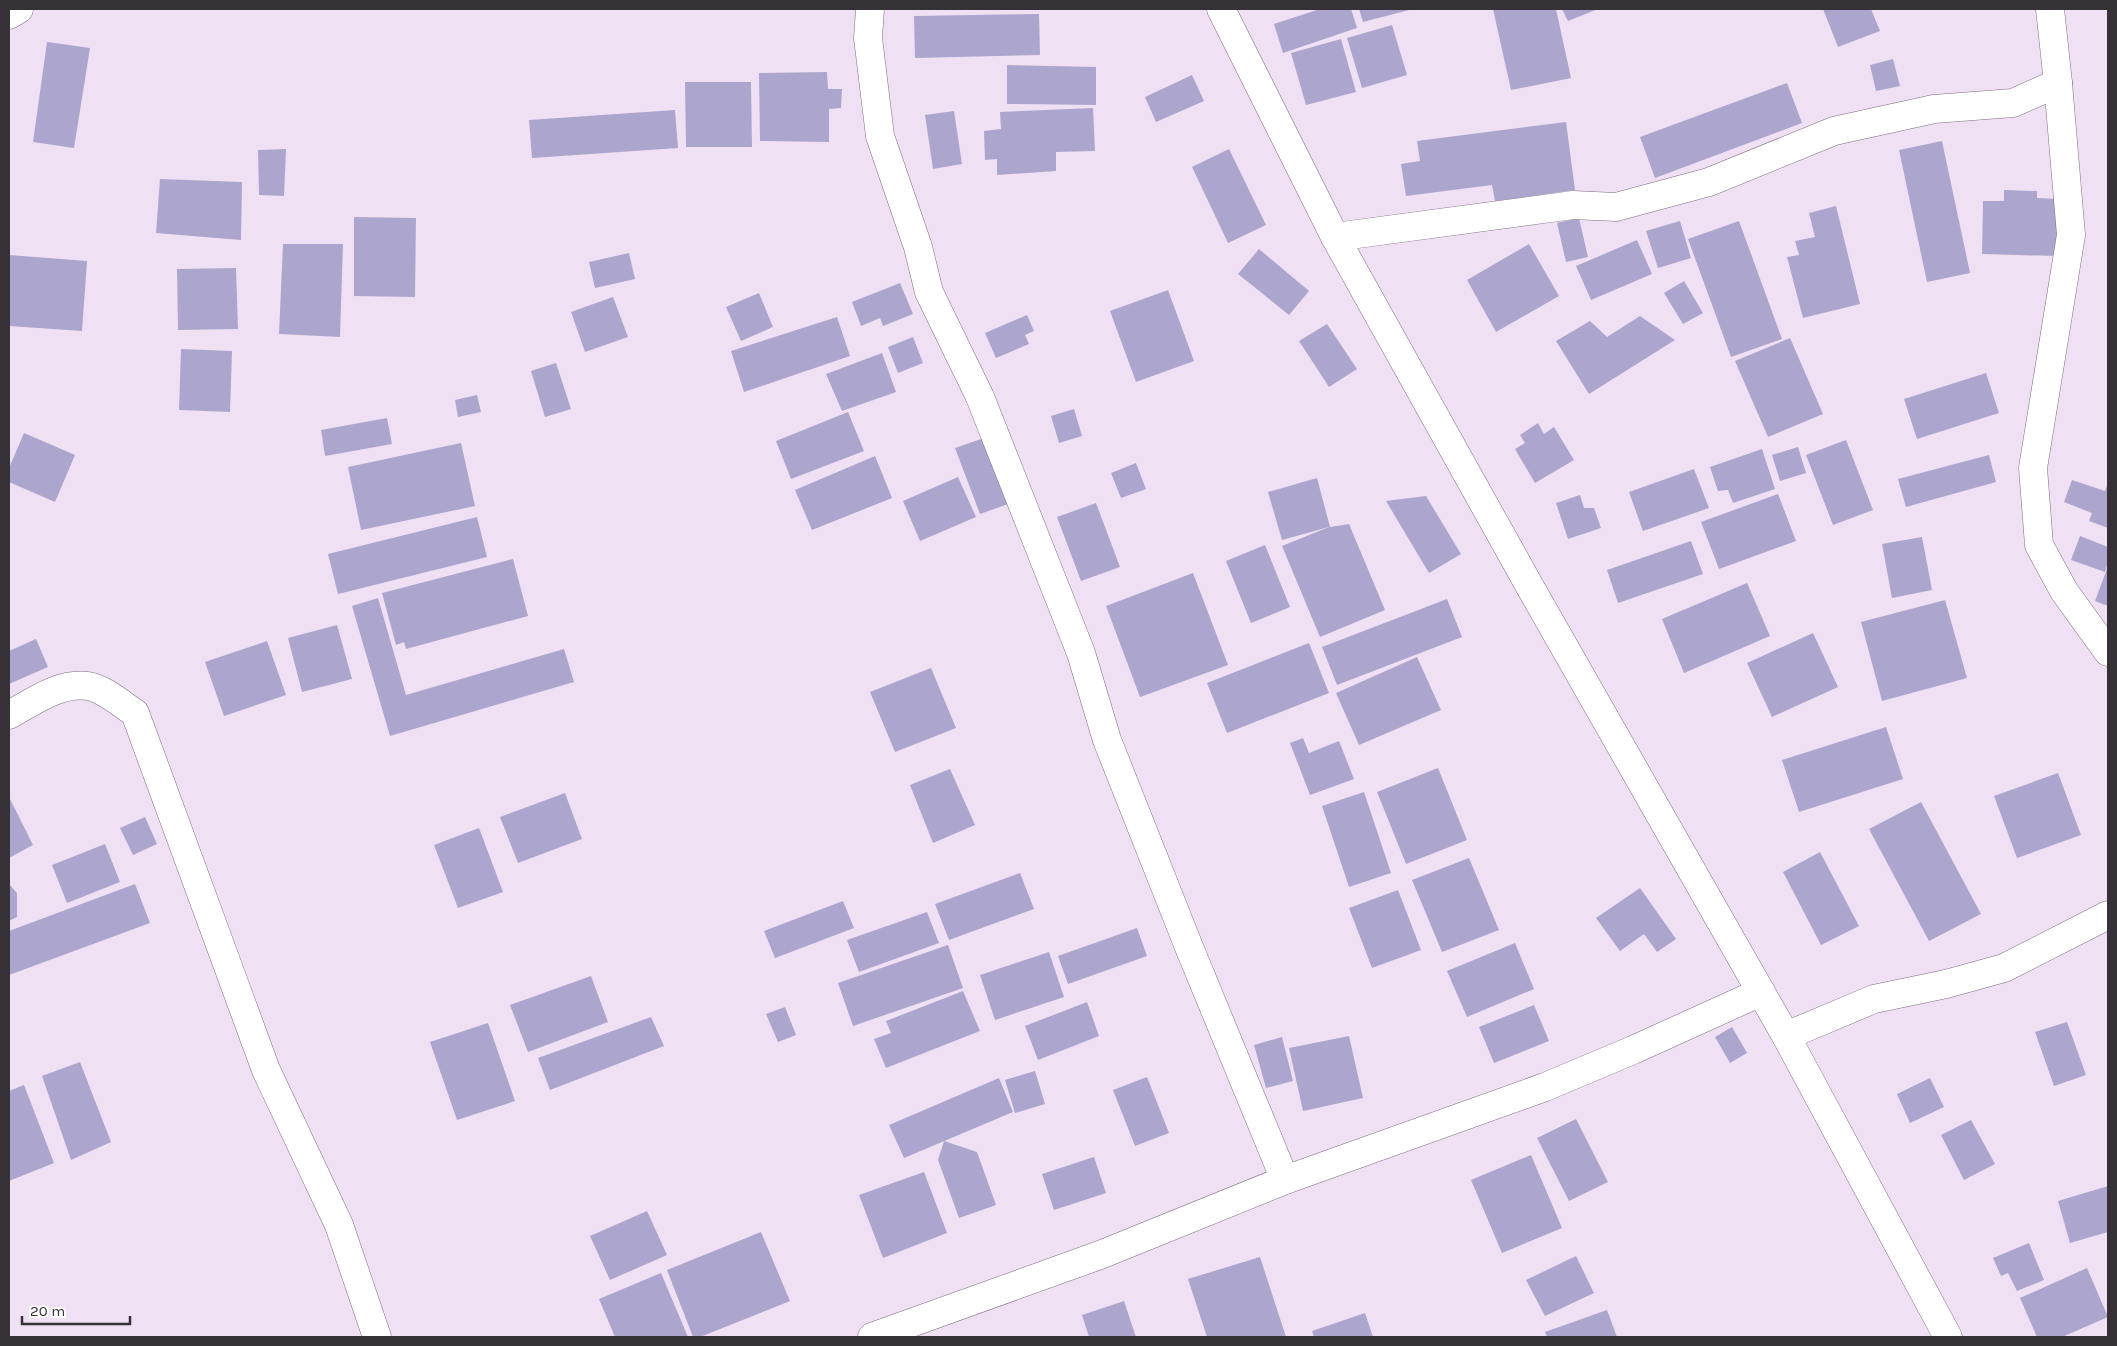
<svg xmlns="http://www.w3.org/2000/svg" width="2117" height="1346" font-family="Karla,sans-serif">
<rect width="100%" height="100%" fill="#f0e0f4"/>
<g fill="#aca5cd">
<path d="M1320,9h31l6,19 -74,25 -9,-29z"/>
<path d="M1359,9h54l-50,13z"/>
<path d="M1493,9h63l15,69 -60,12z"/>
<path d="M1562,9h36l-30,12z"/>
<path d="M1823,9h48l9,22 -42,16z"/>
<path d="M1039,14l1,41 -125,3 -1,-42z"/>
<path d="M1392,25l15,50 -45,13 -15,-50z"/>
<path d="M1341,39l15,53 -50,13 -15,-52z"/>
<path d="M47,42l43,6 -16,100 -41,-6z"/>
<path d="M1893,59l7,27 -24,5 -6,-26z"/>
<path d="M1007,65l89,2v38l-89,-1z"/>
<path d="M827,72l1,17h14l-1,19 -12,1v33l-69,-1 -1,-68z"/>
<path d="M1192,75l12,26 -48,21 -11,-25z"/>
<path d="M685,82h66l1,65h-66z"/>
<path d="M1787,83l15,40 -147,55 -15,-41z"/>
<path d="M1093,108l2,43 -39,1v19l-59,4v-16l-12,1 -1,-29 17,-2 -1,-17z"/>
<path d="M675,110l3,38 -146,10 -3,-38z"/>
<path d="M954,111l8,53 -29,5 -8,-54z"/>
<path d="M1566,122l9,68 -80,11 -3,-16 -86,11 -5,-32 19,-3 -3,-20z"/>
<path d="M1942,141l28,132 -43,9 -28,-132z"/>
<path d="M286,149l-2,47 -25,-1 -1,-45z"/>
<path d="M1229,149l37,76 -38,18 -36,-76z"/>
<path d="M160,179l82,3 -1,58 -85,-7z"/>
<path d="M2004,190l33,1v7l21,1 -1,57 -75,-2 1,-53h21z"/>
<path d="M1836,206l24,98 -57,14 -16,-61 12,-2 -4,-14 20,-4 -6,-24z"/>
<path d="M354,217l62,1 -1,79 -61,-1z"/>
<path d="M1579,218l9,39 -22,5 -9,-39z"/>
<path d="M1680,221l11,37 -33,10 -12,-37z"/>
<path d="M1739,221l43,118 -51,18 -43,-118z"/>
<path d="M1637,240l15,34 -61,26 -15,-34z"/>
<path d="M283,244h60l-3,93 -61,-3z"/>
<path d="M1529,244l30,52 -63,36 -29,-52z"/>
<path d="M1259,249l50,42 -20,24 -51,-41z"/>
<path d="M629,253l6,26 -40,9 -6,-26z"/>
<path d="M9,255l78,6 -5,70 -73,-5z"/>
<path d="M236,268l2,61 -60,1 -1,-61z"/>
<path d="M1684,281l19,32 -20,11 -19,-31z"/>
<path d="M900,283l13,31 -30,12 -3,-8 -19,8 -9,-24z"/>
<path d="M1168,290l26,71 -58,21 -26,-71z"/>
<path d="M759,293l14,34 -32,14 -15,-34z"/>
<path d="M613,297l15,40 -43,15 -14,-40z"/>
<path d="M1027,315l7,16 -9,4 4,9 -33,14 -11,-25z"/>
<path d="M1640,316l35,24 -86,54 -33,-53 34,-20 17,16z"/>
<path d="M837,317l13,39 -106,36 -13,-41z"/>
<path d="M1327,324l30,45 -28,18 -30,-46z"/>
<path d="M913,337l10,26 -25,10 -10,-26z"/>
<path d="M1790,338l33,76 -55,23 -33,-76z"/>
<path d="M181,349l51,2 -2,61 -51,-2z"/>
<path d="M882,353l14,39 -54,19 -16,-37z"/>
<path d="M556,363l15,46 -26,8 -14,-46z"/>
<path d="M1986,373l13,40 -82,26 -13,-40z"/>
<path d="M477,395l4,17 -23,5 -3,-17z"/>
<path d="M1074,409l8,27 -23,7 -8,-27z"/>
<path d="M848,412l16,39 -73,28 -15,-38z"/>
<path d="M387,418l5,26 -67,12 -4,-26z"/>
<path d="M1538,423l6,11 10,-7 20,33 -39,23 -20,-34 10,-6 -5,-8z"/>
<path d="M24,433l51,22 -20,47 -46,-20v-14z"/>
<path d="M984,438l24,66 -28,10 -25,-66z"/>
<path d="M1846,440l27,70 -40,15 -27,-70z"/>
<path d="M461,443l14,63 -114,24 -13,-63z"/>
<path d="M1798,447l8,26 -26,8 -8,-26z"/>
<path d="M1762,449l13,40 -42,14 -5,-13 -10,1 -8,-24z"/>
<path d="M1989,455l7,27 -90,25 -8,-28z"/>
<path d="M875,456l17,42 -80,32 -17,-40z"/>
<path d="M1136,463l10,26 -25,9 -10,-25z"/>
<path d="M1694,469l15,39 -66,23 -14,-39z"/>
<path d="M958,477l18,40 -56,24 -17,-40z"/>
<path d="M1317,478l13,49 19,-3 36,86 -65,27 -38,-91 47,-19 -47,13 -14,-48z"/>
<path d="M2072,480l33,11 3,-8v45l-19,-7 3,-8 -28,-11z"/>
<path d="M1778,494l18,47 -77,28 -18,-47z"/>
<path d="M1580,495l4,13h10l7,20 -33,11 -12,-36z"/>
<path d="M1426,496l35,58 -32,19 -43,-72z"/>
<path d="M1096,503l24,64 -39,14 -24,-64z"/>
<path d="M477,517l10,40 -149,37 -10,-40z"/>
<path d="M2080,536l28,11v15l-3,10 -34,-12z"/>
<path d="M1922,537l10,53 -40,8 -10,-54z"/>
<path d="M1691,541l12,33 -85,29 -11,-33z"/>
<path d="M1265,545l25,62 -39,16 -25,-62z"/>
<path d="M513,559l15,57 -122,33 -2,-7 -8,3 -14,-52z"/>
<path d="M2108,566v40l-13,-5z"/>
<path d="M1193,573l35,92 -88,32 -34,-91z"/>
<path d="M1747,583l23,53 -86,37 -22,-54z"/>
<path d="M378,598l28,97 158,-46 10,33 -184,54 -38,-130z"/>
<path d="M1447,599l15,38 -125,48 -15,-38z"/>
<path d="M1945,600l22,78 -85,23 -21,-79z"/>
<path d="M337,625l15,54 -50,13 -14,-54z"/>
<path d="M1813,633l25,54 -66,30 -25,-54z"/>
<path d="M36,639l12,28 -39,17v-33z"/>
<path d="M267,641l19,54 -62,21 -19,-54z"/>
<path d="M1309,643l20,50 -102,40 -20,-50z"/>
<path d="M1417,657l24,53 -82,35 -23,-52z"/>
<path d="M931,668l25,60 -61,24 -25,-60z"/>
<path d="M1886,727l17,52 -104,33 -17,-52z"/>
<path d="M1303,738l6,15 30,-12 15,38 -44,16 -20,-52z"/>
<path d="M1438,768l29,72 -61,24 -29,-72z"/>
<path d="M950,769l25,56 -42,18 -23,-58z"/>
<path d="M2058,773l23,62 -64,23 -23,-62z"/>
<path d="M1364,792l27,81 -42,14 -27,-81z"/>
<path d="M565,793l17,46 -64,24 -18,-46z"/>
<path d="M9,797l24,48 -24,13z"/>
<path d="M1921,802l60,112 -52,27 -60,-112z"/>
<path d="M145,817l12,27 -24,11 -13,-27z"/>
<path d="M479,828l24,64 -45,16 -24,-63z"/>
<path d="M105,844l15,38 -53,21 -15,-38z"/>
<path d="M1820,852l39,74 -38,19 -38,-73z"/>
<path d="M1469,858l30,72 -57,22 -30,-72z"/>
<path d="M1020,873l14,36 -85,31 -14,-36z"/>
<path d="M9,884l8,9v24l-8,4z"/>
<path d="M135,884l15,39 -141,52v-44z"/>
<path d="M1640,888l36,51 -19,13 -13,-18 -24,17 -24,-33z"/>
<path d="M1398,890l23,60 -49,18 -23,-60z"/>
<path d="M843,901l11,27 -79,30 -11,-27z"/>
<path d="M927,912l12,31 -80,29 -12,-32z"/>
<path d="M1137,928l10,28 -79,28 -10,-28z"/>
<path d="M1515,943l19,46 -67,28 -20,-46z"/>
<path d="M948,945l15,43 -110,38 -15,-43z"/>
<path d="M1049,952l15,45 -69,23 -15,-45z"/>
<path d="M591,976l17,46 -80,30 -18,-47z"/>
<path d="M963,991l17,40 -94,37 -12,-29 17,-6 -5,-12z"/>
<path d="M1087,1002l12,34 -61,24 -13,-34z"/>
<path d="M1534,1005l15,36 -55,22 -15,-36z"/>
<path d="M785,1007l11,28 -18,7 -12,-28z"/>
<path d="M651,1017l13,29 -114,44 -12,-32z"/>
<path d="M2067,1022l19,53 -32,11 -19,-54z"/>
<path d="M488,1023l27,78 -58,19 -27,-78z"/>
<path d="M1732,1027l15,26 -17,10 -15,-26z"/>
<path d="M1349,1036l14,62 -60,13 -14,-63z"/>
<path d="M1282,1037l11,44 -27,7 -12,-43z"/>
<path d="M80,1062l31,80 -40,18 -29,-84z"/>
<path d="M1035,1071l10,33 -30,9 -10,-33z"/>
<path d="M1147,1077l22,56 -34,13 -22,-56z"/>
<path d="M999,1078l14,34 -109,46 -15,-33z"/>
<path d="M1930,1078l14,29 -34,16 -13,-29z"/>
<path d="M24,1085l30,78 -45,18v-90z"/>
<path d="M1576,1119l32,63 -39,19 -32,-63z"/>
<path d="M1971,1120l24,44 -31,16 -23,-45z"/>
<path d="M944,1141l33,11 19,53 -37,13 -21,-58z"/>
<path d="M1531,1155l31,73 -60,25 -31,-73z"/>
<path d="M1094,1157l12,36 -52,17 -12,-36z"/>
<path d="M924,1172l23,61 -64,25 -24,-63z"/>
<path d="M2108,1186v46l-38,11 -12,-42z"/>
<path d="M647,1211l20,44 -57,25 -20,-44z"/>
<path d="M761,1232l29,69 -90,36h-7l-26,-67z"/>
<path d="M2029,1243l15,37 -27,11 -9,-18 -7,3 -8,-18z"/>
<path d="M1576,1256l18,37 -49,23 -19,-36z"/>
<path d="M1260,1257l26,80h-79l-19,-58z"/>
<path d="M2087,1268l21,49 -46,20h-25l-17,-39z"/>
<path d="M661,1273l27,64h-73l-16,-38z"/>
<path d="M1124,1301l12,36h-47l-7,-22z"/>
<path d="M1607,1310l10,27h-70l-2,-5z"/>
<path d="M1365,1313l8,24h-59l-2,-6z"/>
</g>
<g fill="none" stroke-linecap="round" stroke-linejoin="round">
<g stroke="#7c6e80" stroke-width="29">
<g id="minor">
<path d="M870,9l-2,29 12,98 38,111 11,45 51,105 101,256 26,87 82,207 96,233"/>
<path d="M1221,9l114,228 194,348 257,451 162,301"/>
<path d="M2050,9l8,74 13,152 -38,233 6,77 25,46 44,61"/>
<path d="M9,15l10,-6"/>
<path d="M1335,237l238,-32 43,2 93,-25 125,-51 100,-22 79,-6 45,-20"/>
<path d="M9,715c24,-13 50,-33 79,-29 17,3 33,18 47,27l131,357 73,155 38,112"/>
<path d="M1786,1036l88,-37 72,-15 58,-16 104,-53"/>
<path d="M872,1337l228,-82 185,-75 260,-93 88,-37 128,-58"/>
</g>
</g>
<use href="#minor" stroke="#fff" stroke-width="28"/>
</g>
<rect width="2117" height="1346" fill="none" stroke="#363037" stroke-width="20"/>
<path d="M22 1316v8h108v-8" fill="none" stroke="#363037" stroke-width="2.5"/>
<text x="30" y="1316" font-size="15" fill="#363037" stroke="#ffffff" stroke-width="4" paint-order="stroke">20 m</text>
</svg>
